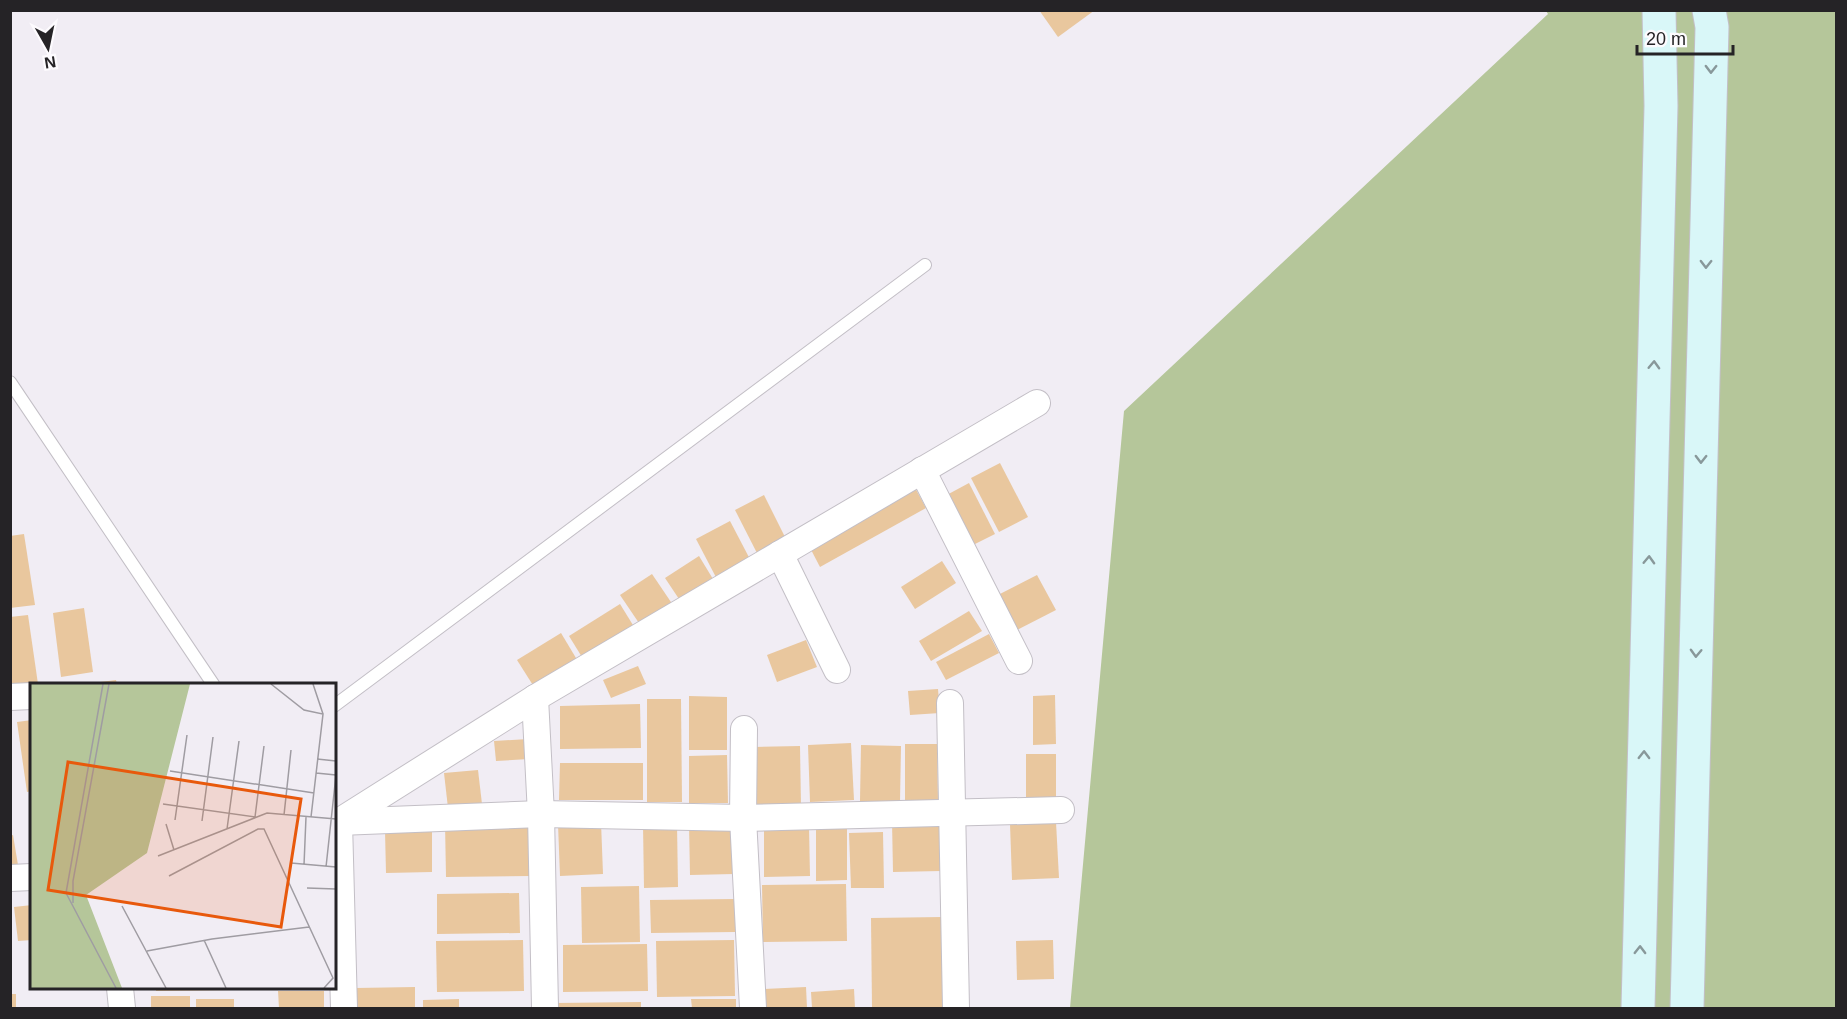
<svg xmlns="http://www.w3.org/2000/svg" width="1847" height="1019" font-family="Helvetica,sans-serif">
<rect width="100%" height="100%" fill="#f1edf4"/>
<path fill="#b5c69a" d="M1546,11h290v997h-766l54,-597 424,-397z"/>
<g fill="#e9c79e">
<path d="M1039,10h56l-37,27z"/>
<path d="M1000,463l28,54 -29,15 -28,-54z"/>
<path d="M969,483l26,51 -26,13 -26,-50z"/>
<path d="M913,484l13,24 -106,59 -13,-25z"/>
<path d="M764,495l24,48 -29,14 -24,-47z"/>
<path d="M730,521l23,44 -34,18 -23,-44z"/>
<path d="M24,534l11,71 -25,3v-72z"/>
<path d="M699,556l17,28 -33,21 -18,-27z"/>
<path d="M942,561l14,22 -41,26 -14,-22z"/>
<path d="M652,574l23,34 -32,21 -23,-34z"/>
<path d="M1037,575l19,35 -43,22 -17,-36z"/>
<path d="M620,604l16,26 -51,32 -16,-26z"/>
<path d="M84,608l9,64 -32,5 -8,-64z"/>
<path d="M969,611l13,20 -51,30 -12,-20z"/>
<path d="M28,615l10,69 -28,3v-70z"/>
<path d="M561,633l18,30 -43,27 -19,-30z"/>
<path d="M989,634l10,19 -53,27 -10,-18z"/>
<path d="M806,640l11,27 -40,15 -10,-27z"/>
<path d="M638,666l8,18 -35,14 -8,-18z"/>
<path d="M116,680l1,4h-24v-1z"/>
<path d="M938,689l2,24 -30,2 -2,-24z"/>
<path d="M1055,695l1,49 -23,1v-49z"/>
<path d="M689,696l38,1v53h-38z"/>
<path d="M647,699h34l1,103h-35z"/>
<path d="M640,704l1,44 -81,1v-43z"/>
<path d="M32,720v71l-5,1 -10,-70z"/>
<path d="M528,739l1,20 -33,2 -2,-20z"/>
<path d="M851,743l3,57 -44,2 -2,-57z"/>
<path d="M905,744h32l1,56 -33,1z"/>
<path d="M861,745l40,1 -1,56 -40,-1z"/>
<path d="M800,746l1,61h-46l-1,-60z"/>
<path d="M1026,754h30v48l-30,1z"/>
<path d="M727,755l1,48h-39v-47z"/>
<path d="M560,763h83v37h-84z"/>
<path d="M478,770l4,34 -34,4 -4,-35z"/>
<path d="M940,820l1,51 -48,1 -1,-51z"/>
<path d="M529,822l1,54 -84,1 -1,-54z"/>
<path d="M601,822l2,52 -43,2 -2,-52z"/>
<path d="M1056,822l3,56 -47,2 -2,-56z"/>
<path d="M677,824l1,63 -34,1 -1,-63z"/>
<path d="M689,824h44l1,50 -44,1z"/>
<path d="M816,826h31v54l-31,1z"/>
<path d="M764,827h45l1,49 -46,1z"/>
<path d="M385,831h47v41l-46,1z"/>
<path d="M883,832l1,56h-33l-2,-55z"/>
<path d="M13,835l6,36 -9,1v-36z"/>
<path d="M846,884l1,57 -84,1 -1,-57z"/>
<path d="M639,886l1,56 -58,1 -1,-56z"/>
<path d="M519,893l1,40 -83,1v-40z"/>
<path d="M735,899v33l-84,1 -1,-33z"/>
<path d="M32,905v35l-14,1 -4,-34z"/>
<path d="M942,917l2,91h-72l-1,-90z"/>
<path d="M523,940l1,51 -87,1 -1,-51z"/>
<path d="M734,940l1,56 -78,1 -1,-56z"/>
<path d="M1053,940l1,39 -37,1 -1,-39z"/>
<path d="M647,944l1,47 -85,1v-47z"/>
<path d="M415,987v21h-59v-20z"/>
<path d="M806,987l1,21h-42l-1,-19z"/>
<path d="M156,988h76v2l-76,1z"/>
<path d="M854,989l1,19h-43l-1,-16z"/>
<path d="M278,991h46v17h-45z"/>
<rect x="10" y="994" width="6" height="14"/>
<rect x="151" y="996" width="39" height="12"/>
<rect x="196" y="999" width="38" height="9"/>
<path d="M459,999v9h-36v-8z"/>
<path d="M691,999h45v9h-44z"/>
<path d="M641,1002v6h-86v-5z"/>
</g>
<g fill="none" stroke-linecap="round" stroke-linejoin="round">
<g stroke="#c3bfc6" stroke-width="14">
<g id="service">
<path d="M10,382l203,302"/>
<path d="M334,706l591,-441"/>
</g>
</g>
<g stroke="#c3bfc6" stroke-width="28">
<g id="minor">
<path d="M922,470l97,191"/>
<path d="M780,554l57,116"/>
<path d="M10,697l22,-1"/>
<path d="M535,698l6,116 4,194"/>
<path d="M950,703l6,305"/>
<path d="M744,729l-1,89 10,190"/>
<path d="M340,821l195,-123 502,-295"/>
<path d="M10,878l22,-1"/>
<path d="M120,988l2,20"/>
<path d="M344,1008l-5,-186 202,-8 202,4 318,-8"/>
</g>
</g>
<g stroke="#c3bfc6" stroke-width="35">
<g id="secondary">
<path d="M1638,1008l23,-902 -2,-96"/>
<path d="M1687,1008l25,-981 -3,-17"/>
</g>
</g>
<use href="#service" stroke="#fff" stroke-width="12"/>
<use href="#minor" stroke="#fff" stroke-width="26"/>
<use href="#secondary" stroke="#d9f7f8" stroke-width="33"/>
</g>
<defs><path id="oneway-chevron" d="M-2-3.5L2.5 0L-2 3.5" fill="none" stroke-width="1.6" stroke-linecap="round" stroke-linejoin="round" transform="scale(1.5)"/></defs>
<g stroke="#88989a">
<use href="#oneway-chevron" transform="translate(1711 69) rotate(91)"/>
<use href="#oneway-chevron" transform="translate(1706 264) rotate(91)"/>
<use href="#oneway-chevron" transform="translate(1654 365) rotate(-88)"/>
<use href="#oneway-chevron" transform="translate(1701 459) rotate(91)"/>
<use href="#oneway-chevron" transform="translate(1649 560) rotate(-88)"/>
<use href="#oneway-chevron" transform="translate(1696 653) rotate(92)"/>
<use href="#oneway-chevron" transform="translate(1644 755) rotate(-89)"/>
<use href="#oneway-chevron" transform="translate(1640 950) rotate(-89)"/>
</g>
<g transform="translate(30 683)">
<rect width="306" height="306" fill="#f1edf4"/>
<path d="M0,1h160l-43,169 -61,42 36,93h-92z" fill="#b5c69a"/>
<path fill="none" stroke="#9f9ca2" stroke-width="1.5" d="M73,1l-37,209 50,95M241,1l33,26 19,4 -12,103M283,1l10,30M287,76l19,2M140,88l144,22M286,90l20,2M133,121l92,13 9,-71M254,132l7,-65M145,137l12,-85M172,138l11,-84M136,141l8,26M197,146l12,-88M128,173l109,-43 69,6M261,180l45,4M274,182l2,-48M296,184l10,-92M139,193l89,-47h6l69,149 -9,10M277,205l29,1M43,220v-22l36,-197M92,223l44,82M174,257l22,48M117,268l65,-12 97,-12"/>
<path fill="#e8590c" fill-opacity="0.15" stroke="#e8590c" stroke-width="3" d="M38,79l233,37 -20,128 -233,-37z"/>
<rect width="306" height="306" fill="none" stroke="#252326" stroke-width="3"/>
</g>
<rect width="1847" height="1019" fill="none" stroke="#252326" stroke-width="24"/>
<g transform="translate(48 48) rotate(171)" stroke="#fdfbfe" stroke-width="4.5" paint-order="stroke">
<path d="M0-4.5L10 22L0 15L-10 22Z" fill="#252326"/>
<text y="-9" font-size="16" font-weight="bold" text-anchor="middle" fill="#252326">N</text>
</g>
<path d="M1637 45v9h96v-9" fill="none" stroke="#252326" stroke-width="3"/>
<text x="1646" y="45" font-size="18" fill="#252326" stroke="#fdfbfe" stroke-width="4.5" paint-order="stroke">20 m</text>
</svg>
